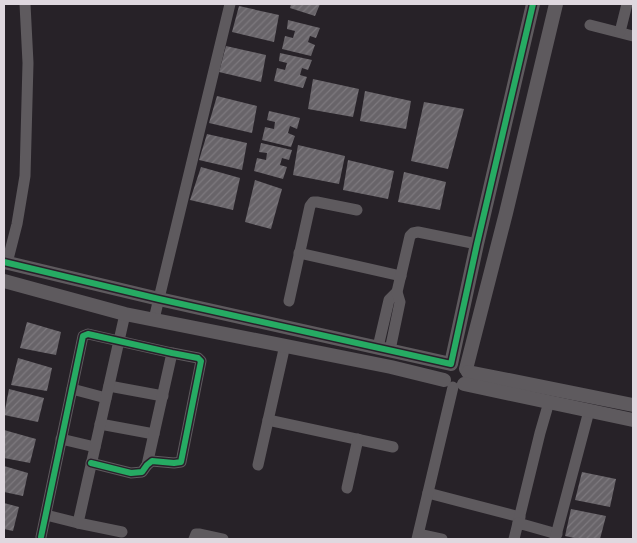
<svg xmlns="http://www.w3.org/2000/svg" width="637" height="543" font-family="Literata,serif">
<defs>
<pattern id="building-hatch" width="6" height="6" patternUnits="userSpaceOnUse" patternTransform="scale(1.25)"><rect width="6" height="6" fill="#686469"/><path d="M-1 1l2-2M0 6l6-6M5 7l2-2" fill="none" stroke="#7d797e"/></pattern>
</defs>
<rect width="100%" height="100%" fill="#272228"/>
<g fill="url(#building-hatch)">
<path d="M291,4h29l-5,12 -25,-8z"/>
<path d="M239,6l40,9 -5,27 -42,-10z"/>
<path d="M288,20l32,8 -4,10 -6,-2 -2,6 7,3 -4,11 -29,-7 3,-13 8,2 2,-7 -8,-2z"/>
<path d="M226,46l40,9 -5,27 -42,-10z"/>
<path d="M280,53l32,7 -4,10 -6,-2 -2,7 7,2 -4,11 -29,-7 3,-13 8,2 2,-7 -8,-2z"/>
<path d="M313,79l46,10 -6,28 -45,-8z"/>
<path d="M365,91l46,10 -5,28 -46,-8z"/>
<path d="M217,96l40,10 -5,27 -43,-10z"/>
<path d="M424,102l40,7 -16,60 -37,-8z"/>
<path d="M269,111l31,7 -3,11 -7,-3 -2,7 7,3 -4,11 -29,-7 3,-13 9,2 1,-7 -8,-2z"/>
<path d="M207,134l40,9 -5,27 -43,-10z"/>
<path d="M261,143l31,7 -3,10 -7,-2 -2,7 7,2 -4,12 -29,-8 3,-13 9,2 1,-7 -8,-1z"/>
<path d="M298,145l47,11 -6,28 -46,-9z"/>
<path d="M348,160l46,11 -6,28 -45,-9z"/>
<path d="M201,167l39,11 -7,32 -43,-10z"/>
<path d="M404,172l42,10 -6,28 -42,-8z"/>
<path d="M255,180l27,9 -11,40 -26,-7z"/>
<path d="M27,322l34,10 -5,23 -36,-7z"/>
<path d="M18,358l34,10 -5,23 -36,-6z"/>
<path d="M9,389l35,9 -6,24 -34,-7z"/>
<path d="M4,430l32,9 -6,24 -26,-5z"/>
<path d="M4,466l24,7 -5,23 -19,-4z"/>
<path d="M582,472l34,7 -6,28 -35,-7z"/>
<path d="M4,503l15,4 -6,24 -9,-2z"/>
<path d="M571,509l35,7 -6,23h-21l-14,-3z"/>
</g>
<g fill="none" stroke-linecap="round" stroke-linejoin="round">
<g stroke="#5e5a5e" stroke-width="11">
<path d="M590,25l43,11"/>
<path d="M620,32l7,-28"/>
<path d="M299,253l102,23"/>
<path d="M7,263l10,-39 8,-48 3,-113 -3,-59"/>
<path d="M289,301l21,-95 3,-4h4l40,8"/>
<path d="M154,319l76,-315"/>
<path d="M378,347l11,-47 8,-8"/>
<path d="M390,350l10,-48 -3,-10 13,-56 3,-3 5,-1 59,12"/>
<path d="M109,386l54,10"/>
<path d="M72,389l34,9"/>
<path d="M268,420l125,27"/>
<path d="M100,424l54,10"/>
<path d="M61,439l34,8"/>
<path d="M147,465l25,-112"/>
<path d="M258,465l27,-120"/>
<path d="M347,488l11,-49"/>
<path d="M428,493l92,24"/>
<path d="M46,515l32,8"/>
<path d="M518,523l22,-90 9,-31"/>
<path d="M122,532l-44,-9 47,-209"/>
<path d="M419,534l23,5"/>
<path d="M41,537l42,-201 5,-2 84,19 26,5 3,3 -20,101 -7,1 -22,-2 -5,4 -5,7 -11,1 -40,-10"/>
<path d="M194,539l2,-5h4l23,5"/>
<path d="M417,539l36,-152"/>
<path d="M514,539l4,-16 39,11"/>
<path d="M555,539l34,-128"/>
</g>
<g stroke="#5e5a5e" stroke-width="14">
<path d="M4,262l155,37 292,65 26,-120 56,-240"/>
<path d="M4,281l121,33 266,53 53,13"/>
<path d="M466,369l40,-156 50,-209"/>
<path d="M468,372l165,33"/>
<path d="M464,384l169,36"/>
</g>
<g stroke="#29202a" stroke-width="9">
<g id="cycleway">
<path d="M4,262l155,37 292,65 26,-120 56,-240"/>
<path d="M41,537l42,-201 5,-2 84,19 26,5 3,3 -20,101 -7,1 -22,-2 -5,4 -5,7 -11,1 -40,-10"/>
</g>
</g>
<use href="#cycleway" stroke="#26ab63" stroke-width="6"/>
</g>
<rect width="637" height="543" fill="none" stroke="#dfd8df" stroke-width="10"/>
</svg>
